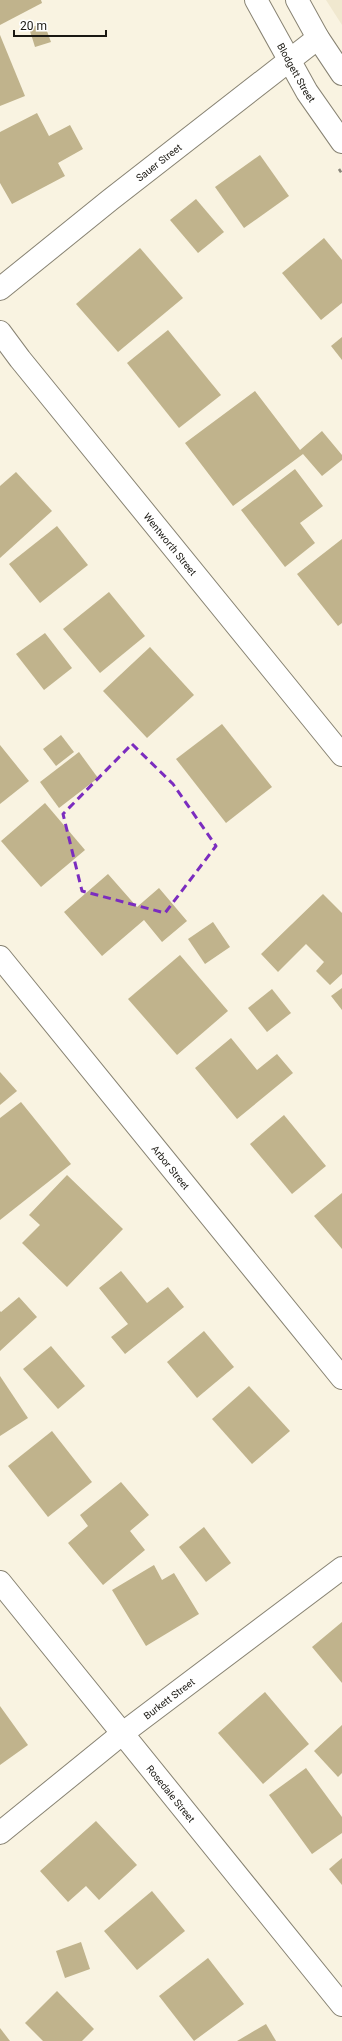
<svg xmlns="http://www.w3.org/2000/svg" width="342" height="2041" font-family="Roboto,sans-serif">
<rect width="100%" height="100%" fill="#f9f3e1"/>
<path fill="#f0e8cf" d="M326,0h16v25z"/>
<g fill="#c0b38c">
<path d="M0,0h41l1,3 -42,22z"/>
<path d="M44,23l7,19 -16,5 -6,-19z"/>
<path d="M0,35l25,61 -25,10z"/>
<path d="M37,113l12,23 21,-11 13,24 -25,14 7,13 -53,28 -12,-21v-51z"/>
<path d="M260,155l29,41 -45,32 -29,-41z"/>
<path d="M196,199l28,33 -26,21 -28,-33z"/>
<path d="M324,238l18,22v43l-21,17 -39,-47z"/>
<path d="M140,248l43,50 -65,54 -42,-48z"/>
<path d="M168,330l53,65 -42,33 -52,-65z"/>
<path d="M342,337v23l-11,-14z"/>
<path d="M255,391l45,59 22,-19 20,24v5l-20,16 -19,-22 -70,52 -48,-63z"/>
<path d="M295,469l28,37 -23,17 15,20 -30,24 -44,-57z"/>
<path d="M16,472l36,39 -52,47v-72z"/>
<path d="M57,526l31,39 -48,38 -31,-39z"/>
<path d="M342,539v84l-4,3 -41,-52z"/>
<path d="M109,592l36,44 -45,37 -37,-44z"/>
<path d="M45,633l27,35 -28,22 -28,-36z"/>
<path d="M150,647l44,48 -47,43 -44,-47z"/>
<path d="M222,724l50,63 -46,36 -50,-64z"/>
<path d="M61,735l13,17 -18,14 -13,-17z"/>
<path d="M0,745l29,36 -29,23z"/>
<path d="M79,752l19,26 -39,30 -19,-26z"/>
<path d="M45,803l40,47 -44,37 -40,-46z"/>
<path d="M108,874l29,33 22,-19 28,33 -25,21 -18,-22 -42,36 -38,-44z"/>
<path d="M323,894l19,19v61l-12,11 -14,-14 8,-9 -18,-18 -28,28 -17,-18z"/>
<path d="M213,922l17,25 -25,17 -17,-25z"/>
<path d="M180,955l48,56 -51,44 -49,-56z"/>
<path d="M342,988v22l-11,-14z"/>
<path d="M272,989l19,24 -24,19 -19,-24z"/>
<path d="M231,1038l26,32 20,-16 16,19 -56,46 -42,-51z"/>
<path d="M0,1072l17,19 -17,14z"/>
<path d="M21,1102l50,62 -71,56v-102z"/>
<path d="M284,1115l42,51 -34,28 -42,-50z"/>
<path d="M67,1175l56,54 -56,58 -45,-44 18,-18 -11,-10z"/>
<path d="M342,1193v56l-28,-33z"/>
<path d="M121,1271l26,32 21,-16 16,20 -59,47 -14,-17 17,-13 -29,-36z"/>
<path d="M19,1297l18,20 -37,34v-40l1,1z"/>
<path d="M204,1331l30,36 -37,31 -30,-36z"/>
<path d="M51,1346l34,40 -27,23 -35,-40z"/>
<path d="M0,1376l28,42 -28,18z"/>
<path d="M249,1386l41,45 -38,33 -40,-45z"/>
<path d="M52,1431l40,51 -44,35 -40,-51z"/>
<path d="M121,1482l28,33 -19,16 15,19 -42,35 -35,-42 20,-17 -8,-11z"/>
<path d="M204,1527l27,36 -25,19 -27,-35z"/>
<path d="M154,1565l8,15 12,-7 25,41 -53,32 -34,-56z"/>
<path d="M342,1622v61l-30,-36z"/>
<path d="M265,1692l44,52 -46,40 -45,-51z"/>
<path d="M0,1706l28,39 -28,20z"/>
<path d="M342,1725v48l-4,4 -24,-26z"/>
<path d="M306,1768l36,49v16l-30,21 -43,-59z"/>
<path d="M96,1821l41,44 -38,35 -13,-14 -18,16 -28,-31z"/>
<path d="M342,1858v27l-13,-16z"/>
<path d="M152,1891l33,40 -48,39 -33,-39z"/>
<path d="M81,1942l9,27 -25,9 -9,-27z"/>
<path d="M208,1958l36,46 -50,37 -35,-45z"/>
<path d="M57,1991l37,38 -12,12h-39l-18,-18z"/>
<path d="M266,2024l10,17h-39z"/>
<path d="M0,2028l10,13h-10z"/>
</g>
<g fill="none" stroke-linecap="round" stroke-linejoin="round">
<g stroke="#888373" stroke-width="24">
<g id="minor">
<path id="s1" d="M0,289l110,-89 208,-162"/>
<path id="s2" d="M0,332l20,27 322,396"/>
<path id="s3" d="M0,957l342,421"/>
<path id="s4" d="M0,1582l342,423"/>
<path id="s5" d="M0,1833l123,-100 219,-165"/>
</g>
</g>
<g stroke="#888373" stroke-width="24">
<g id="major">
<path id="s6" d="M256,0l51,92 35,50"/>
<path d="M297,0l21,38 24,36"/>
</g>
</g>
<path stroke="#898579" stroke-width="2.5" stroke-dasharray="4 2" stroke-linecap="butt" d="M339,169l3,5"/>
<use href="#minor" stroke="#fff" stroke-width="22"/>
<use href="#major" stroke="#fff" stroke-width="22"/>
</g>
<path fill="none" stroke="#7b2cbf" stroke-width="3" stroke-dasharray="8 5" stroke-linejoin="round" d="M132,744l41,40 43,62 -51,67 -83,-22 -19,-77z"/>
<g text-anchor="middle" stroke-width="3" stroke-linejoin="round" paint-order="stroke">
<g font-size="10" fill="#1a1812" stroke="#fff">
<text dy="4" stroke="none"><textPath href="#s6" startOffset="83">Blodgett Street</textPath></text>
<text dy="4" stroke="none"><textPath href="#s1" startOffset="203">Sauer Street</textPath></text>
<text dy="4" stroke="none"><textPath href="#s2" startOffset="272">Wentworth Street</textPath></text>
<text dy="4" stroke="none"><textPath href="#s3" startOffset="271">Arbor Street</textPath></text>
<text dy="4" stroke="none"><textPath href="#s5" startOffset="216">Burkett Street</textPath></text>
<text dy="4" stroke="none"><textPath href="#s4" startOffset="272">Rosedale Street</textPath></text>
</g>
</g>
<path d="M14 30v6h92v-6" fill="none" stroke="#1a1812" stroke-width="2"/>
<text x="20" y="30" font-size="12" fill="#1a1812" stroke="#ffffff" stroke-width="3" paint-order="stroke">20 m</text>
</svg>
